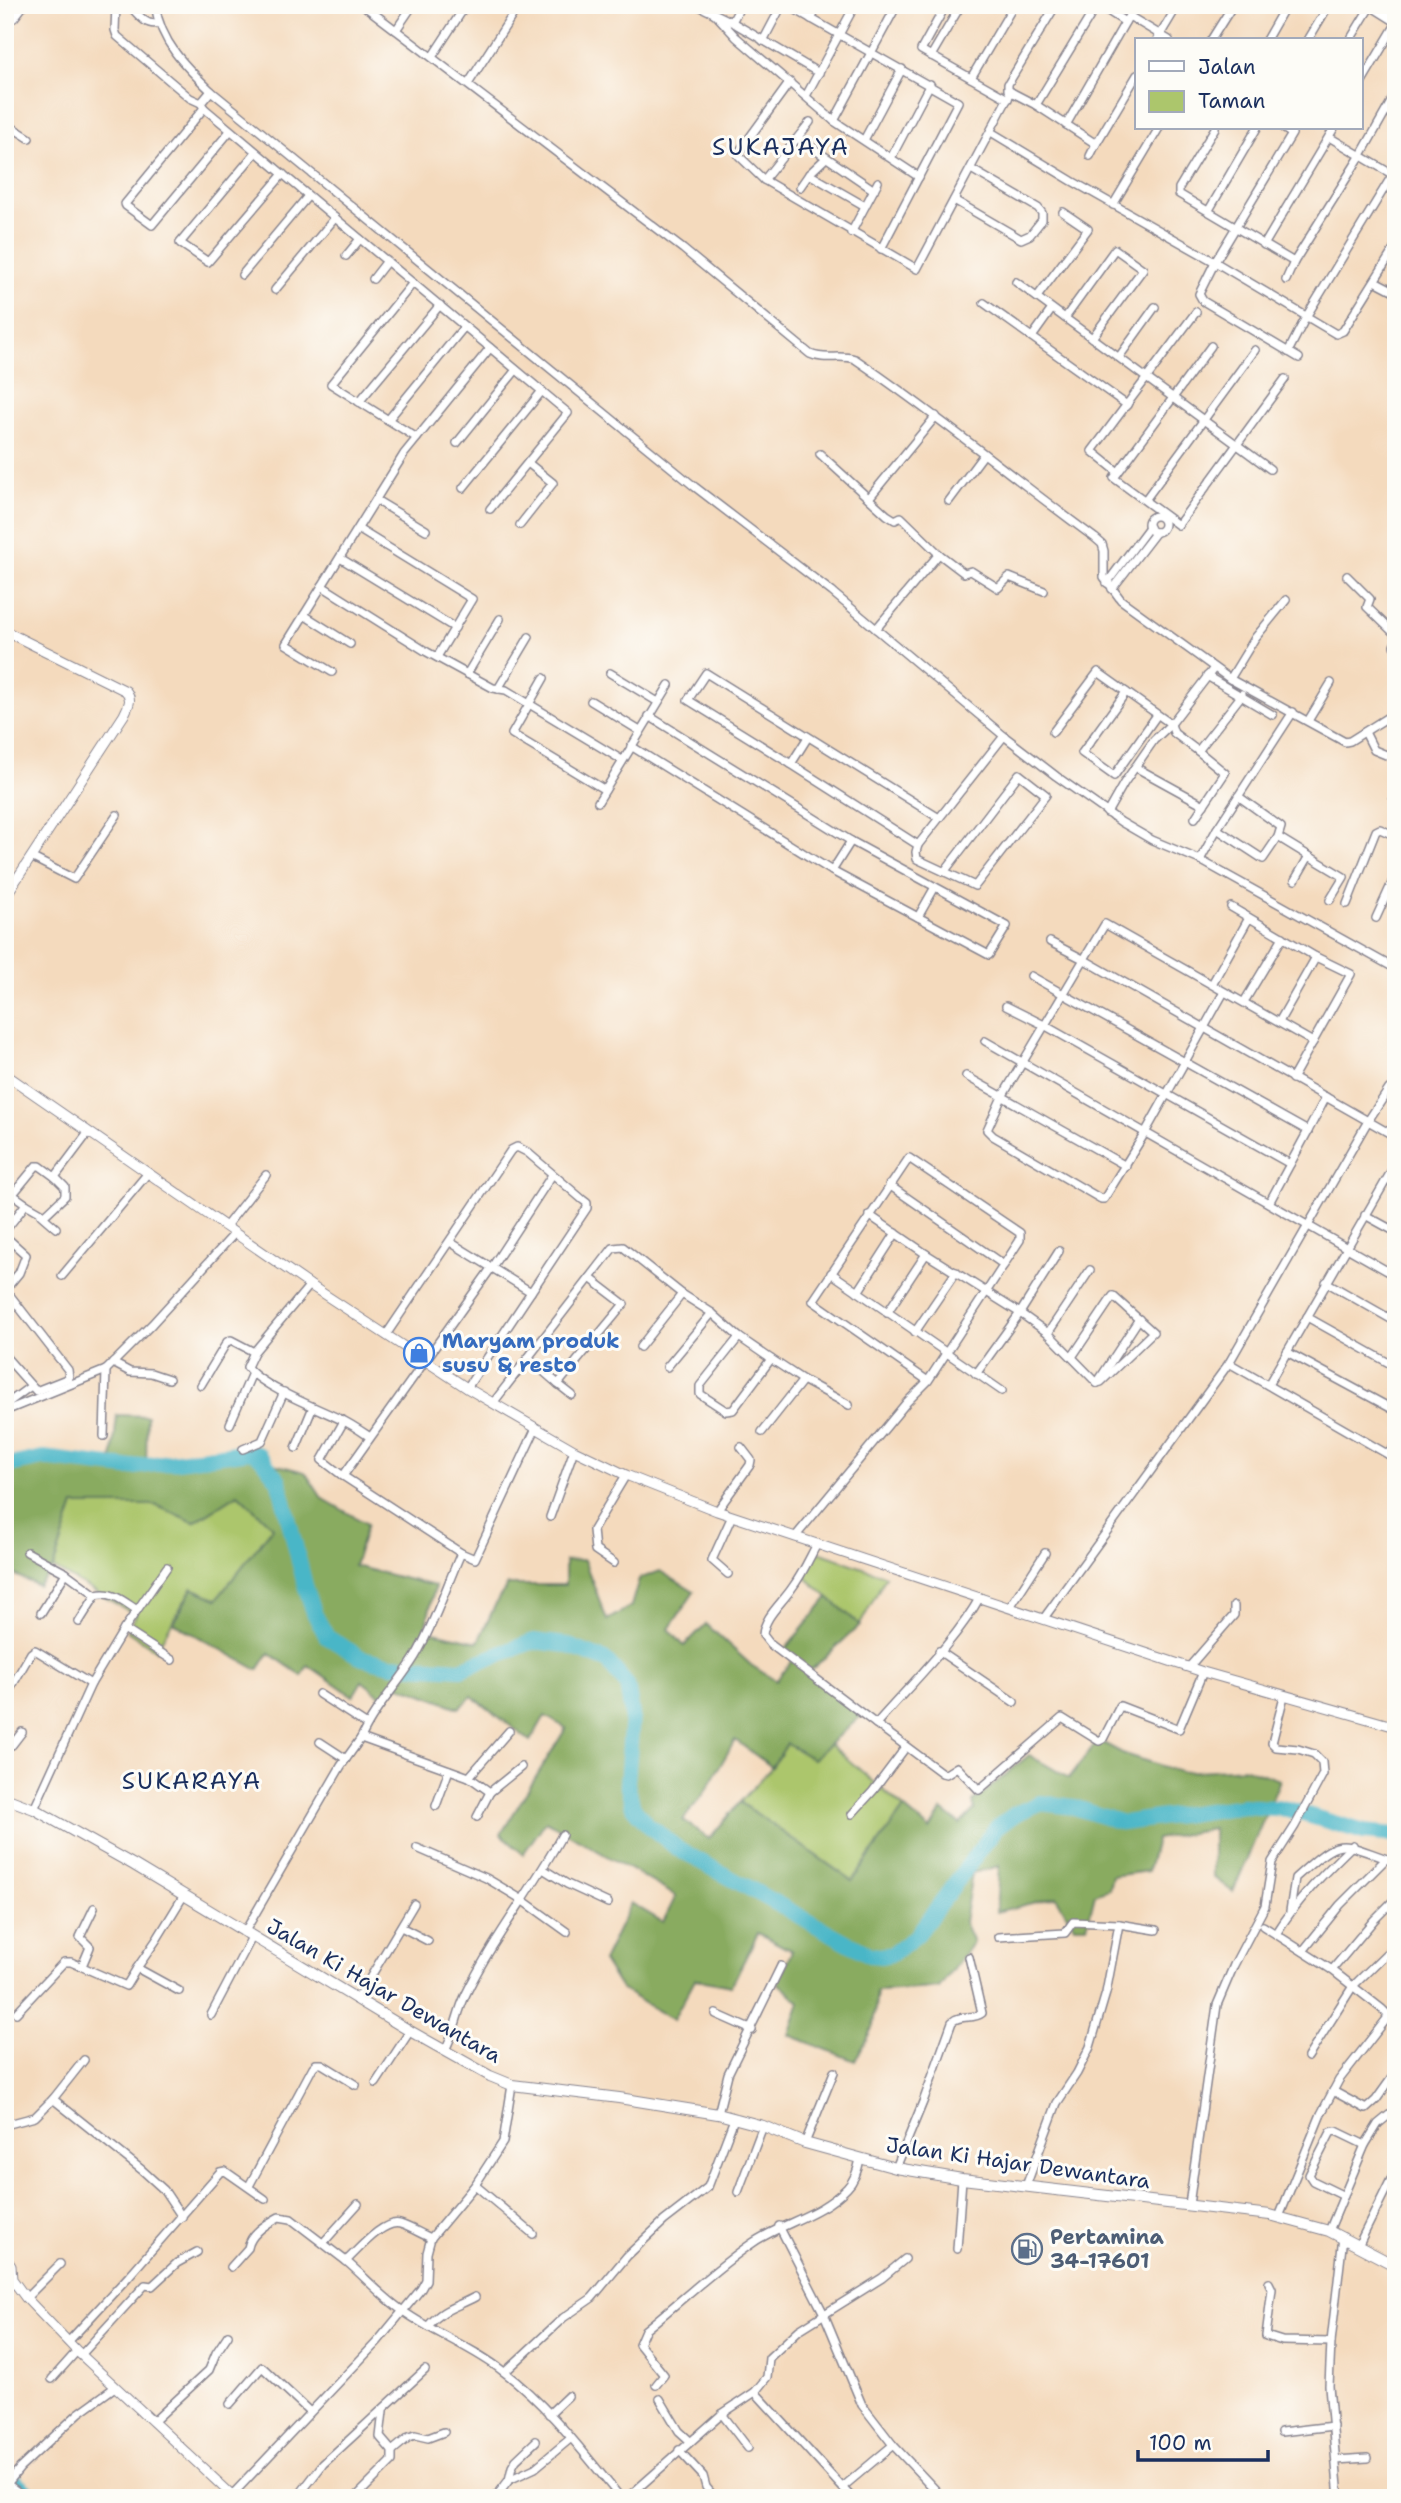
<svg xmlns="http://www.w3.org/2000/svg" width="1401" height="2503" font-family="'Shantell Sans',sans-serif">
<rect width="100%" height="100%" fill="#fdfcf7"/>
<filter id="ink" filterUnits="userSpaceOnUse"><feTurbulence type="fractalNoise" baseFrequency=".0143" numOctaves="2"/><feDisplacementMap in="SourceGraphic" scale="14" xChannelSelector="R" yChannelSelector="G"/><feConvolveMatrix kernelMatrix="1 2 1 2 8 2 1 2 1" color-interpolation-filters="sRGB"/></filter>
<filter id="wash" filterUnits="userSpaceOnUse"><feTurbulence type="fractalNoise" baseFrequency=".00686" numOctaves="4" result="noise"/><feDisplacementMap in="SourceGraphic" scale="28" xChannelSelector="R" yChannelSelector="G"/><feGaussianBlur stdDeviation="1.57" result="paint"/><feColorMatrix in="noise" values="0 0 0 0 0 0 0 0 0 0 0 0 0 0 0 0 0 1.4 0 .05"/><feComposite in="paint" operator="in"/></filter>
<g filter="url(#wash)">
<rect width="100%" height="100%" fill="#f4dabd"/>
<g fill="#acc66c" stroke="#647a65" stroke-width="2">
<path d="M238,1494l35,33 -56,72 -25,-11 -36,62 -29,-19 9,-16 -83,-47 21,-63h81l39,17z"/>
<path d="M816,1551l70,25 -26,49 -55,-48z"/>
<path d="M787,1744l26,15 17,-15 74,64 -52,73 -112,-79 32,-35z"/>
</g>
<path fill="#89ab60" stroke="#526d5f" stroke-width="2" d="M117,1415l30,1 -1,54 46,-9 32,-10 81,21 17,26 45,26 -13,42 81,20 -10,44 53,12 20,-43 10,-14h57v-24l19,-1 23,60 24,-14 8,-27 21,-8 34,21 -25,37 15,17 22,-22 45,41 25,16 18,-24 -10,-6 44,-54 32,28 -52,48 53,43 -48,43 -26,-15 -15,23 -37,-27 -30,52 -22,28 26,19 31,-37 112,79 52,-73 26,22 12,-20 18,14 15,-15 -2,-7 56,-47 40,23 29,-38 26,14 56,18 66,-4 34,12 -47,112 -20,-15v-48l-57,10 -8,32 -36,5 -3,13 -14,5 -8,32h-13l-18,-29 -60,15 3,-46 -27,7 -8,49 9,20 -34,46 -62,3 -4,35 -18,35 -66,-26 11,-33 -22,-19 14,-32 -34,-18 -27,53 -36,-7 -22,41 -52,-31 -18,-28 28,-58 32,19 13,-26 -130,-75 -23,33 -22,-20 65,-106 -21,-12 -15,25 -58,-45 -13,12 -61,-23 -13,14 -23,-18 -9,15 -45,-31 -6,11 -33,-23 -11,17 -84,-47 18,-35 25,11 56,-72 -35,-33 -44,28 -39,-17h-81l-21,63 -15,18 -33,-16v-118l5,5 72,4 29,10z"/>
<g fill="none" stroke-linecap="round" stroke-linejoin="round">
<path stroke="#4ab6c7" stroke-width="9" d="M5,2469l36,29"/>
<path stroke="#4ab6c7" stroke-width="16" d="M5,1466l38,-8 84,10 123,-17 9,4 20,26 26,104 9,28 13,24 35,21 29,7 70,4 73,-28 32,4 41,16 20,24 5,30 -5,69 6,23 14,17 31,25 192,106 11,1 11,-2 25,-19 79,-107 19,-14 25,-11 34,4 49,16 120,-17 44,3 77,23 32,3"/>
</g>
</g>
<g filter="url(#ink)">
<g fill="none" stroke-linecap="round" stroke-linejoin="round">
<g stroke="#88848e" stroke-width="10">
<g id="minor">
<path d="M116,5l-1,25 2,6 73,62 11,5"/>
<path d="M129,5c8,8 17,22 29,18"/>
<path d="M155,5c6,38 30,61 56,86l484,396 137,105 172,144 52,40 65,46 31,18 48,20 196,109"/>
<path d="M363,5l320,244 127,105c15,7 30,0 45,5 83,56 159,120 240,179l7,6 2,7v26l17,23 109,79 115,63 5,-1 46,-29"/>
<path d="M697,5l35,17 87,51"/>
<path d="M787,5l171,97 -77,147"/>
<path d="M946,5l-25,45 87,49"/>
<path d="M1099,5l26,17"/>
<path d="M1369,5l27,17"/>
<path d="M716,15l20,22 98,84 85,56"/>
<path d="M1129,16l40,24"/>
<path d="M14,18l10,-13"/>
<path d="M811,19l8,-14"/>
<path d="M732,22l9,-17"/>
<path d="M396,30l17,-25"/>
<path d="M1157,40l21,-35"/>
<path d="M1211,40l22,-35"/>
<path d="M1266,40l20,-35"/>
<path d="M1308,40l21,-35"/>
<path d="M1350,40l20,-33"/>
<path d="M763,41l19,-36"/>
<path d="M931,56l30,-51"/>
<path d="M432,57l34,-52"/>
<path d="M971,78l43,-73"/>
<path d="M790,82l-51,70v4l25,24 153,89 94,-177"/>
<path d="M1361,83l35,-59"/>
<path d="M468,84l51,-79"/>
<path d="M211,91l-10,12 3,5 364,305 -78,96"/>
<path d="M1011,92l25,13 60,39 41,-69"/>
<path d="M1011,92l-3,-2v-6l48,-79"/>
<path d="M806,96l49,-91"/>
<path d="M1036,105l61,-100"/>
<path d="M204,108l-79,96 1,2 26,19 78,-94"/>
<path d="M834,121l63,-116"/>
<path d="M5,123l24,15"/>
<path d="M1066,125l69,-120"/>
<path d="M1215,128l-36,60v6l115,68 67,-107 35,-62"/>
<path d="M1283,128l9,6 -77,128 -16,32 4,7 96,57"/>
<path d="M991,132l81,49 143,81 121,72 7,-3 53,-85"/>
<path d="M1329,137l66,39"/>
<path d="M798,138l76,52"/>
<path d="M864,140l38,-71"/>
<path d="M256,152l-76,91 28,19 75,-88"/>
<path d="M1090,156l6,-12"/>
<path d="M891,158l39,-74"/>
<path d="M809,174l56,32"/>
<path d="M764,180l46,-58"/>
<path d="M800,187l9,-13 17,-16"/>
<path d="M954,200l67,39 9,-4 12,-15v-7l-4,-5 -67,-39"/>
<path d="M1113,205l46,-77"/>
<path d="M1209,210l48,-82"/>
<path d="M851,233l27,-51"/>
<path d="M1264,245l70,-117"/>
<path d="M346,256l14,-17"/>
<path d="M242,275l66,-79"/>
<path d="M373,279l14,-18"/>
<path d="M1286,280l8,-18"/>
<path d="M1375,281l21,11"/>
<path d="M1016,282l254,187"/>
<path d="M413,283l-82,101 86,54"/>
<path d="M275,290l60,-72"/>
<path d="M1037,297l51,-68 -25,-17"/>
<path d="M984,303l143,102"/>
<path d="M1065,318l50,-69 28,20 -51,69"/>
<path d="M1032,337l20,-28"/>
<path d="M1211,346l-97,132 64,47 107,-146"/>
<path d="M1288,352l18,-35 90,-148"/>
<path d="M1119,357l36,-50"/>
<path d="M359,402l81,-97"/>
<path d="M388,420l76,-93"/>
<path d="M457,443l59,-73"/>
<path d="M820,454l67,61 8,5 6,-3 38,37 25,19 7,-2 27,17 11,-11 35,14"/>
<path d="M1118,472l-26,-21 104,-139"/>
<path d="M463,488l79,-97"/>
<path d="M869,498l67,-82"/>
<path d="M376,500l50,30"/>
<path d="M1145,500l110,-150"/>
<path d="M949,501l35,-47"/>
<circle cx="1156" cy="524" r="8"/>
<path d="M520,525l33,-42 -25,-20"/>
<path d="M358,529l114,70 -35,58"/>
<path d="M340,558l115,70"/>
<path d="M1347,576l23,23 -3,8 29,28"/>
<path d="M1107,583l42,-56"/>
<path d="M322,586l105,66 66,36 13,2 116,70"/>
<path d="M1112,589l44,-57"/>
<path d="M304,615l46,29"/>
<path d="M876,629l63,-75"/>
<path d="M1396,642l-2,4 2,3"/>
<path d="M332,672l-46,-28 118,-190 86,-106"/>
<path d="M610,673l48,29"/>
<path d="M467,674l33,-55"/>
<path d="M1207,676l34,20 1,-2"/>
<path d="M544,678l-32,56 93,56"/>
<path d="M1230,679l25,-41 31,-38"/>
<path d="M498,689l31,-52"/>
<path d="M1126,692l45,32 3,9 24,18 43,-55 32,19"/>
<path d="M591,701l49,30"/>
<path d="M1308,721l23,-38"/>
<path d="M1053,732l45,-60 28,20 -44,61 32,23 43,-61"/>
<path d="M1365,732l9,18 22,9"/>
<path d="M808,737l-17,27 127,81"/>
<path d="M631,746l201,125 157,84 18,-29 -156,-85 -202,-125"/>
<path d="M791,764l-103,-64 18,-27 233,145"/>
<path d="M1135,767l69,38"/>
<path d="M1238,796l43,31 -3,10 -15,22 -46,-30 76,-117"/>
<path d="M1393,797l3,1"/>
<path d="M598,802l71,-117"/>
<path d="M1107,813l17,-30 30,-43 17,-16 43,-56"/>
<path d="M1195,818l30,-45 -27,-22"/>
<path d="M1278,837l31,19 -14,24"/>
<path d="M1309,856l35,21 -14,23"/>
<path d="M31,857l43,22 43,-64"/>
<path d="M1200,860l17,-31"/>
<path d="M832,871l19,-30"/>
<path d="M944,872l75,-98 27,21 -71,91 -58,-27 -1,-7 2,-7 86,-109"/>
<path d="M1347,904l29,-73 4,-2 16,7"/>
<path d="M1231,907l85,50 35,17 -59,105"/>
<path d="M918,917l17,-30"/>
<path d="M1376,918l20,-44"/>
<path d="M1050,942l33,17 285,162 21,-32"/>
<path d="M1031,976l277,155 18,-34"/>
<path d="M1212,984l37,-66"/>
<path d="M1224,992l-79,141 -41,66h-3l-108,-63 -6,-6 15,-33 103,-173 208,118"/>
<path d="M1244,1002l39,-65"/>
<path d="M1006,1006l38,19 246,139"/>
<path d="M1279,1022l37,-65"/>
<path d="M985,1041l411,235"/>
<path d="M966,1076l160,90"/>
<path d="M889,1185l115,80"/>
<path d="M5,1189l21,15"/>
<path d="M13,1194l23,-28h4l15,11"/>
<path d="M1269,1203l39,-72"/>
<path d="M41,1215l15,13"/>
<path d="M869,1215l57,39 94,59 28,20 49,50"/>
<path d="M1365,1215l31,17"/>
<path d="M226,1226l40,-51"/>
<path d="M5,1231l21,-27 19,11 20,-19v-9l-10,-10 33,-44"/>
<path d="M5,1236l21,19 -7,18 -14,17"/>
<path d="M450,1242l81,50"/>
<path d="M831,1273l171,118"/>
<path d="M62,1276l86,-103"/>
<path d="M1326,1282l70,40"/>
<path d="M310,1285l-56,67 -7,15c15,20 70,41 95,53 9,4 19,11 28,17"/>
<path d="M5,1289l63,81 1,8 -33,13 -31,-35"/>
<path d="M858,1292l38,-59"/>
<path d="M887,1313l39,-59"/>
<path d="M1307,1317l89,50"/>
<path d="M915,1332l41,-60"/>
<path d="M1048,1333l42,-63"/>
<path d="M386,1335l125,-185 6,-3 10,5 56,48 4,3v5l-120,180"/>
<path d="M739,1337l-39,49v8l26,17 7,-1 38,-51"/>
<path d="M640,1347l42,-53"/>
<path d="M1287,1352l109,59"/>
<path d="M1072,1357l41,-61 40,36 -52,50 -4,1"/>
<path d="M528,1358l30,26"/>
<path d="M113,1363l17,9 21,1 18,6"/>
<path d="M1229,1363l167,96"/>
<path d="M667,1367l45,-54"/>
<path d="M976,1374l44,-61 39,-62"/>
<path d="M1097,1383l42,-64"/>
<path d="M201,1385l26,-43 4,-2 23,12"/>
<path d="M1268,1385l128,-222"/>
<path d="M572,1395l-14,-11 66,-80 -34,-26"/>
<path d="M493,1403l120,-155 10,-1 59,47 30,19 27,24 32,22 32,21 46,25"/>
<path d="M5,1405l26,-19"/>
<path d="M5,1411l101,-41 46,-46 83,-91"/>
<path d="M230,1424l22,-51"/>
<path d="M536,1428l-61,131 -14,-6 -118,-77 149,-209 60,-92"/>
<path d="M762,1432l41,-52"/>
<path d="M104,1436l2,-66"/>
<path d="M296,1448l17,-41"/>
<path d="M243,1449l19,-8 22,-49"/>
<path d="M1389,1455l7,-12"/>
<path d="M343,1476l-21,-16 22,-39"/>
<path d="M717,1511l33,-46 1,-5 -10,-13"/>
<path d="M550,1517l24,-67"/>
<path d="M795,1537l112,-135 21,-21 92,-141v-7l-111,-75 -96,143 115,80"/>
<path d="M817,1544c-8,15 -15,31 -25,44 -10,15 -28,29 -29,47l7,9 106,80c33,-38 80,-83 104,-127"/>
<path d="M27,1552l39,21"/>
<path d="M614,1563l-19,-13 -2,-20 33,-55"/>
<path d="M728,1574l-16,-14 20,-44"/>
<path d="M1010,1607l35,-54"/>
<path d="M41,1613l25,-40 30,22c17,-4 27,6 41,15"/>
<path d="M1044,1618l185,-255 139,-242 28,16"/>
<path d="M79,1622l17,-27"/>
<path d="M124,1629l48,31"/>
<path d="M939,1651l75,51"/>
<path d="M1189,1667l45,-52v-9"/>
<path d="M319,1694l48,31"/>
<path d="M5,1698l26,-45 4,-3 56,34"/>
<path d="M876,1724l66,49 4,1 11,-7 22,23 83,-72 37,23 4,-2 17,-33 59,23 24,-57"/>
<path d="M361,1738c14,-31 37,-53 54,-81 19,-32 31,-70 46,-104"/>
<path d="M320,1742l26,17"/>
<path d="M5,1747l7,-2 10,-13"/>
<path d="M469,1777l21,15 31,-25"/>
<path d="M436,1806l13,-36"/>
<path d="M34,1809l57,-125 33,-55 43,-62"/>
<path d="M852,1814l21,-23 33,-44"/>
<path d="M477,1817l13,-25"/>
<path d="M417,1848l69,30 35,21 46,33"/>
<path d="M543,1869l24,15 41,19"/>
<path d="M1290,1911l5,-33c50,-45 42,-35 101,-16"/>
<path d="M1263,1926l69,44 50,39 14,14"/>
<path d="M401,1927l27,14"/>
<path d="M244,1933l97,-167 20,-28 108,39 40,-46"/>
<path d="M1276,1934c21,-34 48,-61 77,-89"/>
<path d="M998,1937l67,-4 8,-11 46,2 37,6"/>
<path d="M1303,1951l37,-46 46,-46"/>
<path d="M82,1966l8,-19 -10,-10 14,-29"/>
<path d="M1332,1970l42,-50 22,-22"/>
<path d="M179,1991l-42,-23 20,-29 27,-44"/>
<path d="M358,1998l56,-94"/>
<path d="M16,2013l48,-51h7l55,24 11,-18"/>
<path d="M716,2014l36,16"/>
<path d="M211,2015l41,-78"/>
<path d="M445,2050c10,-18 12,-38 21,-56 27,-56 67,-105 96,-159"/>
<path d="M1308,2057l45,-71 43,-42"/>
<path d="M376,2083l34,-52"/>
<path d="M1333,2091l33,18 10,-9 20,-28"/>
<path d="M53,2099l89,71 22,20 18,27"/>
<path d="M718,2114l10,-40 53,-108"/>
<path d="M5,2125l30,-8 18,-18 31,-39"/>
<path d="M805,2143l29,-71"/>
<path d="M896,2168l27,-66 29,-80c8,-8 22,-2 30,-9l-13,-56"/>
<path d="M475,2185l58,49"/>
<path d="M249,2186l64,-119 3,-3h6l34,21"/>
<path d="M1026,2186l31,-83 20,-30 13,-26 16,-54 13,-69"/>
<path d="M738,2192l25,-66"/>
<path d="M1344,2196l-31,-15 -4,-6 2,-4 20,-39 5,-1 29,14"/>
<path d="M1189,2205l28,-200 17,-40 31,-59 7,-44 23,-36 28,-52 -1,-12 -8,-8 -16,-5 -22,-2 -4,-4 12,-47"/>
<path d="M1279,2217l42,-103 18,-34 57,-73"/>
<path d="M779,2226l45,88 38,91 31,40 50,53"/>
<path d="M1329,2231l36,-86 13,-21 11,-9 7,2"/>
<path d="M323,2243l35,-39"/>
<path d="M1359,2244l37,-75"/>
<path d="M957,2249l5,-70"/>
<path d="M346,2261c19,16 36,36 57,50 32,23 70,36 101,61 45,34 81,83 117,126"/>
<path d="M231,2267l17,-19c2,-14 18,-24 31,-31l12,2 55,42c12,-11 38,-42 54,-37 10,3 21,10 31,14"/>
<path d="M1269,2283l3,6 -6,47 16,5 49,1"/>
<path d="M26,2298l34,-34"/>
<path d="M428,2326c16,-18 26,-18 47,-29"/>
<path d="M68,2342l60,-65 92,-105 5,-1 40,28"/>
<path d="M81,2355l64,-70 7,1 25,-23 20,-11"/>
<path d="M505,2372l58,-54 29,-20 35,-42 37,-35 44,-34 26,-68"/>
<path d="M52,2379l25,-28"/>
<path d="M656,2385l8,-10 -25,-31 6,-14c35,-28 73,-64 109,-88 31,-20 67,-27 93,-54 8,-8 11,-18 13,-29"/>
<path d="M755,2392l97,106"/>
<path d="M660,2399l19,32 11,10"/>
<path d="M230,2404l32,-37 47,44"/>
<path d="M549,2414l19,-18"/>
<path d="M722,2414l26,34"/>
<path d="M153,2422l56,-52 7,-17 12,-18"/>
<path d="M1281,2432l52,-6"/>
<path d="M679,2450l24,26 3,11 9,11"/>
<path d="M392,2451l17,-14 6,-2 13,3 16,-6"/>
<path d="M1336,2460l31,-2"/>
<path d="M509,2480l26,-12 35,-29"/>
<path d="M6,2483l20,15"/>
<path d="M7,2484l13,-16 59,-55 36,-26"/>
<path d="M844,2486l49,-41"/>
<path d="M232,2495l146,-154 43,-52 5,-9 1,-27 4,-15 44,-53 28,-43 9,-57"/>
<path d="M297,2498l26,-34 102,-94"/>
<path d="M355,2498l37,-37v-10l-12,-14 3,-26"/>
<path d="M501,2498l-2,-5 10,-13 3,-13 4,-7 20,-19"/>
<path d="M627,2498l95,-84 33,-22 12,-15 2,-19 30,-28 83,-52 23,-19"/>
<path d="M1339,2498l-10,-112 2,-44 12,-105"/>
</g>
</g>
<g stroke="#88848e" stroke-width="11">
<g id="tertiary">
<path d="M5,631l121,60c7,9 2,15 -2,24l-119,182"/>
<path d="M5,1074l305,211 157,103 107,62 52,25 91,36 486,161 193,55"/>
<path d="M5,2257l6,9 1,13 14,19 51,53 158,147"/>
</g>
</g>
<g stroke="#88848e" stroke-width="12">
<path id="secondary" d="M5,1798l29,11 100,56 276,166 80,45 22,9 107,13 99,16 45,12 42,17 91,25 66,11 308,36 59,16 67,35"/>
</g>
<use href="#minor" stroke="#fff" stroke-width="7"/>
<use href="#tertiary" stroke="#fff" stroke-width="9"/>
<use href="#secondary" stroke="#fff" stroke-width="10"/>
</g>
</g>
<defs>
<g id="shop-ring" transform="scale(1.575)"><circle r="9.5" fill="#fdfcf7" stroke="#3f7fe0" stroke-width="1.5"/><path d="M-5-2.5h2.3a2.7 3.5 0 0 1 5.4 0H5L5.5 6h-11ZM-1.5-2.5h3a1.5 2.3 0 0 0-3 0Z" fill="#3f7fe0"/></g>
<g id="fuel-ring" transform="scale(1.575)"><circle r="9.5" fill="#fdfcf7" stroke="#5c6f8a" stroke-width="1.5"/><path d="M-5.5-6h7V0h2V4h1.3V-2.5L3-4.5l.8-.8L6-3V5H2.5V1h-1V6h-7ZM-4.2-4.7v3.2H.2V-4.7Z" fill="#5c6f8a"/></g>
</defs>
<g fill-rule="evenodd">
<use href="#shop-ring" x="419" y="1353"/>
<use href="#fuel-ring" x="1027" y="2249"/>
</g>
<g text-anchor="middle" stroke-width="6" stroke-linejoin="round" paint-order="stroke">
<g font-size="21" font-weight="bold" fill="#366cbe" stroke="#fdfcf7" text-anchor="start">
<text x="442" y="1348">Maryam produk<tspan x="442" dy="24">susu &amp; resto</tspan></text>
</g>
<g font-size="21" fill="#1b2f5e" stroke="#fdfcf7">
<text transform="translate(384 1991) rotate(30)" y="7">Jalan Ki Hajar Dewantara</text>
<text transform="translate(1018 2163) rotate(8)" y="7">Jalan Ki Hajar Dewantara</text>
</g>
<g font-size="21" font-weight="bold" fill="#4e5e75" stroke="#fdfcf7" text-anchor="start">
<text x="1050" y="2244">Pertamina<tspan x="1050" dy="24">34-17601</tspan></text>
</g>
<g font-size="24" letter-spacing="2" fill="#1b2f5e" stroke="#fdfcf7">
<text x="781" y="155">SUKAJAYA</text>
<text x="192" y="1789">SUKARAYA</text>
</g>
</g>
<rect width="1401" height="2503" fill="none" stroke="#fdfcf7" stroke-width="28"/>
<rect x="1135" y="38" width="228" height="91" fill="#fdfcf7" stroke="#a3aaba" stroke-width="2"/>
<rect x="1149" y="61" width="35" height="10" fill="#ffffff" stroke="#a3aaba" stroke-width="2"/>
<text x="1198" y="74" font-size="21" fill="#1b2f5e">Jalan</text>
<rect x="1149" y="91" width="35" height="21" fill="#acc66c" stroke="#a3aaba" stroke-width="2"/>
<text x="1198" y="108" font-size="21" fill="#1b2f5e">Taman</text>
<path d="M1138 2450v10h130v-10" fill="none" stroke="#1b2f5e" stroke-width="3.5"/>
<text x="1149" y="2450" font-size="21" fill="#1b2f5e" stroke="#fdfcf7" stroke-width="5" paint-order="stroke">100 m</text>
</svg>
